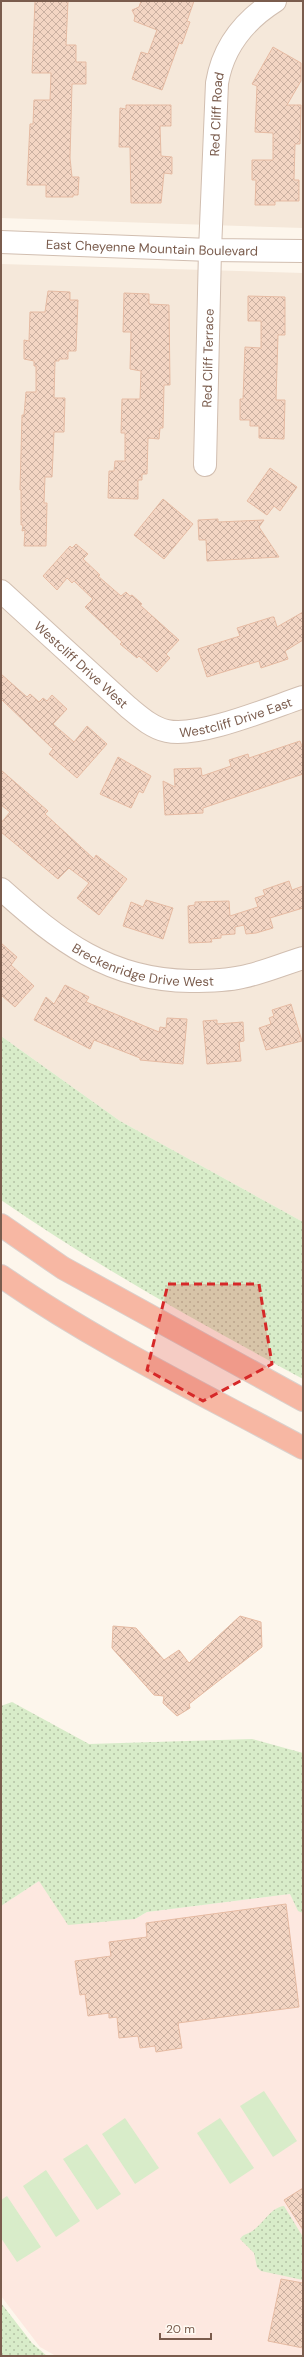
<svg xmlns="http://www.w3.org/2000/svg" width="304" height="2357" font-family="'DM Sans',sans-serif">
<defs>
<pattern id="grass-dots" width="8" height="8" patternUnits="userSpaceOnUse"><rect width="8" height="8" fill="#d8ecc9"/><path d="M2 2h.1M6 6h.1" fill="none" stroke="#b4c2a5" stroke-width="1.8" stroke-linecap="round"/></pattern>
<pattern id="building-cross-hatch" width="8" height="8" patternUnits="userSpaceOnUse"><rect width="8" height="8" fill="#f3d5c3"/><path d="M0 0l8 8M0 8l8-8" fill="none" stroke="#cab0a1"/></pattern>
</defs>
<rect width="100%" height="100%" fill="#fdf6ec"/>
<g fill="#f5e8da">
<path d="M1,1h302v227l-302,-10z"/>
<path d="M1,264l302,9v949l-183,-101 -119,-85z"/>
</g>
<path fill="#fde8e0" d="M39,1881l96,38 12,-7 143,-18 8,16 5,3v443h-247l-16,-9 -39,-51v-390z"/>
<g fill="url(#grass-dots)">
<path d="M1,1036l119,85 183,101v157c-103,-56 -205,-112 -302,-179z"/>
<path d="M12,1702l77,42 163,-5 51,14v160l-5,-2 -8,-17 -143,18 -12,7 -67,6 -29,-44 -38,25v-200z"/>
<path d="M284,2206l19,31v43l-42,-9 -4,-4 -3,-14 -14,-14c4,-6 10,-5 15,-10 9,-7 17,-22 29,-23z"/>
<path d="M1,2303l31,40 15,13h-46z"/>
</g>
<g fill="#d8ecc9">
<path d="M264,2091l33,50 -24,16 -33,-51z"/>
<path d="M125,2118l34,50 -24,16 -33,-50z"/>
<path d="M220,2118l34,50 -24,16 -33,-51z"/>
<path d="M87,2144l34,50 -24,16 -34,-51z"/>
<path d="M46,2170l34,51 -24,16 -33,-51z"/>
<path d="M7,2196l34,51 -24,15 -16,-24v-38z"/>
</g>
<g fill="url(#building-cross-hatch)" stroke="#e6bba3">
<path d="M35,1h33l-2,44h10v17h10v22h-14l-2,74 2,19h7l-1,18h-5v2h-27v-12h-19l3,-61h3l1,-24h16l1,-27h-19z"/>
<path d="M141,1h53l-7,20 3,1 -8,22 -3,-1 -17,47 -30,-11 9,-27 7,2 9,-24 -23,-9 1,-5 -3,-6 7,-3z"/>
<path d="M273,47l28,16v18l-14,24h14l-1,39h-5l-1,36h5v21h-24v4h-20l1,-25h-4v-20h21v-27l-18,-1 2,-46 -5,-2z"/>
<path d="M126,105h45v21h-11l1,30 11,1v17l-8,-1 -3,30h-30l-1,-56h-11l1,-39 6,1z"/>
<path d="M48,291l22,1v8h8l-2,51h-8v8h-9v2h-4l-1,37h11l-1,34h-10l-2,45h-7l-1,26h3l-1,43h-22l1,-16 -3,1 1,-6h-2v-35h-1l2,-75h2l2,-23h10v-26h-2v-5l-10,-2v-19l5,1 1,-29h15z"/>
<path d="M124,293l25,1v10l20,1 1,80h-6l-1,43h-3l-1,11 -11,-1 -1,36h-5v6h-4v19l-30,-1 1,-27h5l1,-10h10v-28h-4l1,-34h18l1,-28 -11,-2 1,-37h-8z"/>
<path d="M248,296l37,1v38h-7l-2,65h9l-1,39 -25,-1v-12h-9v-6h-10v-21h3l2,-52 16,1v-27h-13z"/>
<path d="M270,468l27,19 -17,24 -6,-5 -7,9 -20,-14z"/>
<path d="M163,499l30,25 -29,35 -30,-24z"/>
<path d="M218,519v3l46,-2 -5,7 20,30 -72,4 -1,-21h-7l-1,-20z"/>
<path d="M76,544l12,10 -5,5 17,16 -2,1 23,20 5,-4 4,4 2,-1 10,9 -2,1 39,35 -13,14 4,4 -13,14 -18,-16 -2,2 -17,-14 2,-2 -37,-35 8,-8 -19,-18 -2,2 -5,-5 -10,12 -14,-14 27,-30 2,2z"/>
<path d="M303,612v28l-18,11 3,8 -27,9 -2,-7 -52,16 -9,-28 42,-13 -3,-8 35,-11h2l3,10z"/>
<path d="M1,674l26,23 3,-3 9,8 4,-4 4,3 5,-6 15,14 -14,15 21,18 13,-16 20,18 -30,34 -28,-24 4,-5 -52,-50z"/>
<path d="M300,741l3,8v25l-100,34v5l-38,2 -2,-34 12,6 -1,-18 27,-1 1,8 29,-10 -2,-6 19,-6 1,4z"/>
<path d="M118,757l33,19 -8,17 -4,-2 -8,17 -31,-14z"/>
<path d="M1,770l47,41 -3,3 49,45 2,-4 31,24 -28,36 -22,-17 12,-15 -20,-15 -11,11 -57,-47v-9l9,-11 -9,-7z"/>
<path d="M289,881l3,9 11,-4v22l-33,10 3,10 -17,5 -10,1 -2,-9 -9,2v7l-14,1v3l-10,1 1,3 -23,1 -1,-37 7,-1v-3l34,-1 1,15 28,-9 -3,-9 10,-3 -2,-5z"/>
<path d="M146,900l27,8 -10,31 -40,-13 8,-24 12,5z"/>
<path d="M1,943l16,14 -6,8 23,21 -19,21 -14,-12z"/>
<path d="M65,985l24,12 -3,5 73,30 1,-5 6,1 1,-10 20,1 -4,45 -43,-4v-2l-46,-18 -4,9 -56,-29 12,-23 8,7z"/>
<path d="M291,1004l11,37 -36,9 -7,-22 12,-4 -2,-6 5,-2 -2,-6z"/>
<path d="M217,1020v4l26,-2 1,19 -5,1 2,19 -34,3 -4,-43z"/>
<path d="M240,1616l21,6 1,25 -73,57 1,4 -13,8 -14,-13 1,-7 -10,-1 -42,-47 1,-22 23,2 28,32 15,-10 10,13z"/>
<path d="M286,1904l13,103 -121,16 4,25 -26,4 -1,-6 -15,2 -2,-12 -19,2 -2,-21 -8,1v-5l-21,3 -3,-22 -5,1 -5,-34 36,-5 -2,-14 38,-5 -1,-14z"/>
<path d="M303,2188v42l-19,-30z"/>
<path d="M281,2279l22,4v65l-35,-7z"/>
</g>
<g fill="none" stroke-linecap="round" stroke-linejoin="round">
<g stroke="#d1beb0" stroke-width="24">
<g id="minor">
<path id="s1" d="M1,242l209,8 93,1"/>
<path id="s2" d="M205,465l5,-215 7,-167c6,-36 28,-63 58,-82"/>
<path id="s3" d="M1,591l127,116c11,9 24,21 39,24 32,7 103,-23 136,-34"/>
<path id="s4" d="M1,889c58,52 108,91 189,92 17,0 35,0 52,-4 20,-4 41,-13 61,-19"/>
</g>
</g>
<g stroke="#dad1cd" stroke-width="24">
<g id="highway">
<path d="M1,1225l62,43 240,132"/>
<path d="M1,1276c95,66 200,117 302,172"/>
</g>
</g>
<use href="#minor" stroke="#fff" stroke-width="22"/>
<use href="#highway" stroke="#f7b7a3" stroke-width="22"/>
</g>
<path fill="#d62828" fill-opacity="0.2" stroke="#d62828" stroke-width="3" stroke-dasharray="8 5" stroke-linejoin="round" d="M168,1284h91l13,80 -69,37 -56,-31z"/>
<g text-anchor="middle" stroke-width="4" stroke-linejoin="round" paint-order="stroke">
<g font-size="13" fill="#7a5c4d" stroke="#fffaf3">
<text dy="5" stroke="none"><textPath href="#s2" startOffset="351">Red Cliff Road</textPath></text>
<text dy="5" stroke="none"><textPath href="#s1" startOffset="151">East Cheyenne Mountain Boulevard</textPath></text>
<text dy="5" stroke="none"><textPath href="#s2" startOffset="107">Red Cliff Terrace</textPath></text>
<text dy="5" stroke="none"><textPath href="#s3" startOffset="109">Westcliff Drive West</textPath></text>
<text dy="5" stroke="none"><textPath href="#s3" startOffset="289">Westcliff Drive East</textPath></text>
<text dy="5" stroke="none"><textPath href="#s4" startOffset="166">Breckenridge Drive West</textPath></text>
</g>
</g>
<rect width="304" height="2357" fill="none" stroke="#7a5c4d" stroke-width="4"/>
<path d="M160 2333v6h51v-6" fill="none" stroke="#7a5c4d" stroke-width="2"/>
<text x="166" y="2333" font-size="12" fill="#7a5c4d" stroke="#fffaf3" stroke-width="3" paint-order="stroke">20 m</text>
</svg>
